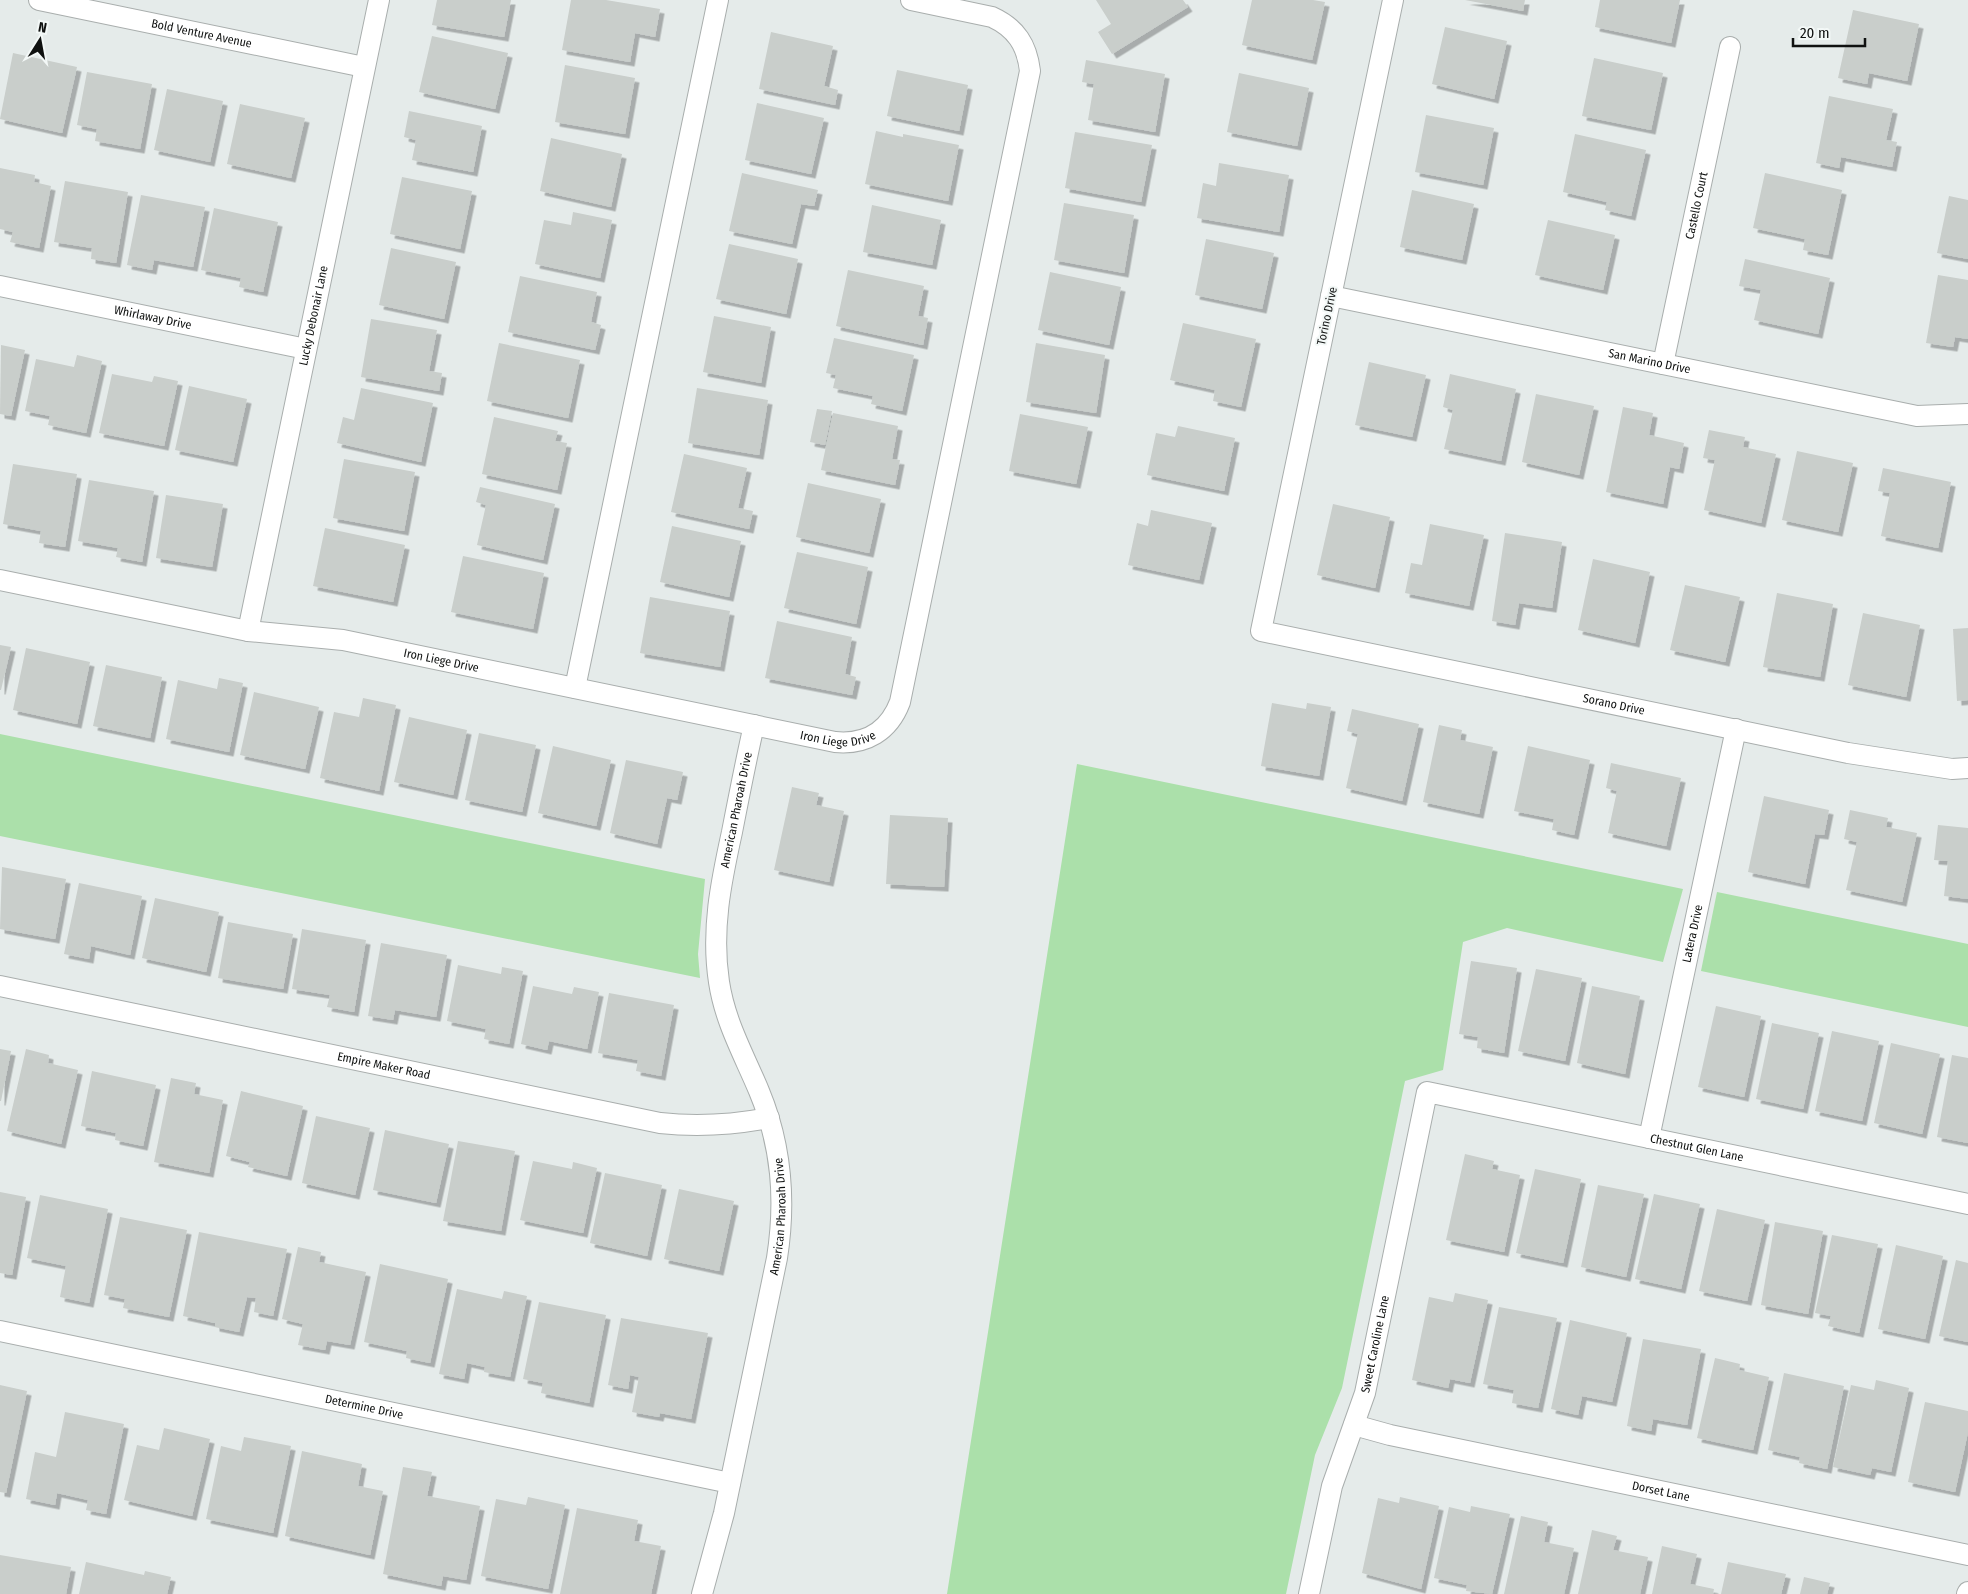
<svg xmlns="http://www.w3.org/2000/svg" width="1968" height="1594" font-family="'Fira Sans Condensed',sans-serif">
<defs>
<filter id="shadow"><feDropShadow dx="4.5" dy="4.5" stdDeviation="0" flood-color="#0004"/></filter>
</defs>
<rect width="100%" height="100%" fill="#e5ebea"/>
<g fill="#abe0aa">
<path d="M0,734l705,145 -7,75 2,24 -700,-142z"/>
<path d="M1077,764l606,125 -20,73 -156,-34 -44,14 -20,128 -38,11 -63,307 -27,67 -29,139h-339z"/>
<path d="M1717,892l251,52v83l-267,-56z"/>
</g>
<g fill="#c9cecb" filter="url(#shadow)">
<path d="M437,0h74l-7,37 -72,-12z"/>
<path d="M571,0h35l54,9 -5,28 -20,-4 -5,29 -68,-12z"/>
<path d="M1096,0h87l5,7 -76,47 -14,-22 13,-8z"/>
<path d="M1252,0h61l12,2 -13,58 -70,-15z"/>
<path d="M1465,0h60l-2,11z"/>
<path d="M1600,0h80l-9,43 -76,-16z"/>
<path d="M1853,10l66,14 -12,57 -38,-8 -2,11 -29,-6z"/>
<path d="M1445,27l62,14 -13,58 -62,-15z"/>
<path d="M771,32l62,14 -9,40 14,4 -3,15 -76,-16z"/>
<path d="M432,36l76,17 -13,56 -76,-17z"/>
<path d="M13,53l64,14 -15,66 -62,-14z"/>
<path d="M1594,58l69,15 -12,57 -69,-14z"/>
<path d="M1086,60l79,14 -10,58 -67,-12 6,-36 -12,-2z"/>
<path d="M565,65l70,13 -10,56 -70,-12z"/>
<path d="M897,70l71,15 -9,46 -72,-15z"/>
<path d="M87,72l65,12 -12,65 -45,-8 2,-12 -20,-4z"/>
<path d="M1239,73l70,15 -12,58 -70,-14z"/>
<path d="M167,89l56,12 -13,61 -56,-12z"/>
<path d="M1829,96l64,13 -7,31 11,2 -5,25 -51,-10 -2,11 -23,-5z"/>
<path d="M757,103l67,15 -13,56 -66,-14z"/>
<path d="M240,104l65,14 -14,60 -64,-14z"/>
<path d="M409,111l73,15 -9,46 -61,-12 4,-20 -12,-3z"/>
<path d="M1426,115l68,13 -11,57 -68,-13z"/>
<path d="M876,131l27,6v-3l56,11 -11,56 -83,-17z"/>
<path d="M1075,132l77,13 -11,57 -76,-14z"/>
<path d="M1575,134l71,16 -15,66 -26,-6 2,-8 -44,-10z"/>
<path d="M551,138l71,16 -11,53 -71,-16z"/>
<path d="M1219,163l70,12 -10,57 -82,-14 6,-35 13,3z"/>
<path d="M0,168l35,7 -1,7 17,4 -12,62 -29,-6 3,-10 -13,-3z"/>
<path d="M742,173l76,17 -4,16 -13,-2 -9,40 -63,-13z"/>
<path d="M1765,173l77,17 -14,65 -25,-5 2,-11 -52,-11z"/>
<path d="M402,177l70,14 -12,58 -70,-15z"/>
<path d="M65,181l63,11 -12,71 -25,-4 1,-11 -38,-6z"/>
<path d="M1412,190l62,14 -12,56 -62,-13z"/>
<path d="M141,195l64,12 -12,60 -39,-7 -2,10 -25,-5z"/>
<path d="M1949,196l19,4v59l-31,-6z"/>
<path d="M1064,203l70,12 -10,58 -70,-13z"/>
<path d="M872,205l69,15 -9,45 -69,-13z"/>
<path d="M214,208l64,14 -15,70 -24,-5 2,-9 -40,-8z"/>
<path d="M573,212l39,8 -12,58 -65,-14 9,-44 27,5z"/>
<path d="M1548,220l67,15 -12,55 -68,-15z"/>
<path d="M1206,239l68,14 -12,56 -67,-14z"/>
<path d="M729,244l69,15 -12,55 -70,-15z"/>
<path d="M391,248l65,14 -12,57 -65,-14z"/>
<path d="M1745,259l85,19 -12,56 -64,-14 7,-30 -22,-4z"/>
<path d="M848,270l76,16 -6,30 10,2 -5,27 -87,-19z"/>
<path d="M1050,272l71,15 -12,58 -71,-15z"/>
<path d="M1938,275l30,5v59l-13,-2 -2,10 -27,-4z"/>
<path d="M520,276l77,16 -6,30 10,3 -6,25 -87,-18z"/>
<path d="M714,316l57,11 -10,56 -58,-11z"/>
<path d="M371,319l66,11 -8,41 13,2 -3,18 -78,-14z"/>
<path d="M1183,323l73,16 -15,68 -28,-6 2,-11 -45,-10z"/>
<path d="M834,338l80,17 -12,56 -31,-7 2,-8 -40,-8 3,-13 -10,-2z"/>
<path d="M499,343l81,17 -12,58 -81,-17z"/>
<path d="M1036,343l69,12 -9,58 -70,-11z"/>
<path d="M1,345l24,5 -14,66 -11,-2z"/>
<path d="M77,355l25,6 -16,72 -38,-8 2,-9 -25,-5 11,-52 38,8z"/>
<path d="M1369,362l57,13 -14,62 -57,-12z"/>
<path d="M112,374l40,8 2,-6 24,5 -14,65 -65,-13z"/>
<path d="M1450,374l66,15 -15,72 -57,-12 9,-39 -10,-3z"/>
<path d="M189,386l58,13 -14,63 -58,-12z"/>
<path d="M361,388l72,15 -12,59 -84,-19 6,-26 11,3z"/>
<path d="M697,388l71,12 -9,55 -71,-12z"/>
<path d="M1536,394l58,12 -15,69 -57,-13z"/>
<path d="M1623,407l30,6 -4,22 35,8 -5,26 -9,-2 -7,37 -57,-12z"/>
<path d="M817,409l15,2 -7,34 -15,-3z"/>
<path d="M833,413l65,13 -6,33 8,1 -5,25 -74,-15z"/>
<path d="M1020,414l68,13 -12,57 -67,-13z"/>
<path d="M494,417l64,14 -3,10 12,2 -10,47 -75,-16z"/>
<path d="M1178,426l57,12 -11,53 -77,-16 9,-42 19,4z"/>
<path d="M1709,430l36,7 -2,10 33,7 -15,69 -57,-13 11,-50 -12,-2z"/>
<path d="M1797,451l56,12 -15,69 -56,-12z"/>
<path d="M684,454l63,14 -9,40 15,3 -4,18 -78,-17z"/>
<path d="M344,459l71,13 -11,59 -71,-13z"/>
<path d="M13,464l64,10 -12,73 -26,-4 2,-12 -38,-7z"/>
<path d="M1883,468l68,14 -13,66 -57,-12 9,-43 -12,-2z"/>
<path d="M89,480l65,11 -12,71 -26,-5 2,-9 -40,-7z"/>
<path d="M808,483l73,16 -12,54 -73,-16z"/>
<path d="M480,487l75,17 -12,56 -66,-15 9,-40 -10,-3z"/>
<path d="M166,495l57,9 -11,63 -56,-9z"/>
<path d="M1333,504l57,13 -15,71 -58,-13z"/>
<path d="M1151,510l61,13 -13,57 -71,-15 9,-42 11,3z"/>
<path d="M1430,524l54,11 -15,71 -64,-13 6,-30 11,2z"/>
<path d="M672,526l69,15 -12,56 -69,-15z"/>
<path d="M325,528l80,17 -12,57 -80,-16z"/>
<path d="M1505,533l57,9 -10,66 -33,-5 -4,22 -23,-4z"/>
<path d="M797,552l71,15 -12,57 -72,-16z"/>
<path d="M463,556l81,17 -11,56 -82,-17z"/>
<path d="M1593,559l57,13 -15,71 -57,-13z"/>
<path d="M1685,585l55,12 -15,65 -55,-12z"/>
<path d="M1777,593l56,11 -13,73 -57,-10z"/>
<path d="M650,597l80,14 -10,56 -80,-14z"/>
<path d="M1863,613l57,12 -14,72 -58,-12z"/>
<path d="M777,621l75,16 -7,37 11,3 -4,18 -87,-17z"/>
<path d="M1968,628v72l-11,1 -4,-72z"/>
<path d="M0,645l11,2 -10,43h-1z"/>
<path d="M26,648l64,14 -13,62 -64,-14z"/>
<path d="M106,665l56,12 -12,61 -57,-12z"/>
<path d="M219,678l24,5 -14,69 -63,-13 12,-59 39,9z"/>
<path d="M254,692l65,15 -14,62 -65,-14z"/>
<path d="M363,698l33,7 -17,86 -59,-13 14,-66 25,5z"/>
<path d="M1272,703l34,6 1,-6 24,4 -12,69 -58,-10z"/>
<path d="M1352,709l67,15 -17,77 -56,-13 12,-54 -11,-3z"/>
<path d="M409,717l58,13 -14,65 -59,-13z"/>
<path d="M1439,725l23,5 -2,10 33,7 -14,67 -56,-12z"/>
<path d="M479,733l57,12 -14,67 -57,-12z"/>
<path d="M553,746l58,14 -15,66 -58,-13z"/>
<path d="M1528,746l62,14 -16,75 -22,-5 2,-11 -40,-8z"/>
<path d="M626,760l57,12 -6,28 -10,-2 -10,46 -47,-11z"/>
<path d="M1611,763l70,15 -15,68 -58,-13 9,-42 -11,-3z"/>
<path d="M792,787l27,6 -3,12 28,6 -15,71 -55,-12z"/>
<path d="M1764,796l65,14 -5,25 -9,-1 -10,50 -57,-12z"/>
<path d="M1850,810l38,8 -2,9 31,6 -15,69 -56,-12 11,-48 -13,-3z"/>
<path d="M890,815l58,3 -4,69 -58,-3z"/>
<path d="M1938,825l30,3v71l-24,-3 4,-35 -14,-1z"/>
<path d="M2,867l64,12 -11,60 -55,-10z"/>
<path d="M79,883l63,13 -12,59 -39,-9 -2,13 -25,-5z"/>
<path d="M155,898l64,14 -13,60 -64,-14z"/>
<path d="M228,922l65,12 -10,55 -65,-11z"/>
<path d="M302,929l64,11 -12,72 -27,-5 3,-12 -38,-6z"/>
<path d="M381,943l66,12 -11,62 -41,-7 -2,10 -25,-4z"/>
<path d="M1471,961l46,7 -13,85 -27,-5 1,-11 -19,-3z"/>
<path d="M458,965l43,9 1,-7 21,4 -14,73 -25,-5 2,-10 -39,-8z"/>
<path d="M1536,969l46,9 -17,83 -47,-10z"/>
<path d="M533,986l39,8 2,-7 25,5 -12,57 -38,-8 -2,9 -26,-6z"/>
<path d="M1592,986l48,10 -15,78 -48,-11z"/>
<path d="M609,993l65,12 -13,71 -25,-5 2,-11 -40,-7z"/>
<path d="M1716,1006l45,10 -17,81 -46,-10z"/>
<path d="M1772,1023l47,10 -16,76 -47,-10z"/>
<path d="M1832,1031l47,10 -17,80 -47,-10z"/>
<path d="M1891,1043l49,11 -18,80 -48,-11z"/>
<path d="M0,1049l11,2 -10,50h-1z"/>
<path d="M26,1049l23,6 -1,8 30,7 -17,74 -54,-13z"/>
<path d="M1952,1055l16,3v85l-31,-6z"/>
<path d="M92,1071l64,14 -13,61 -28,-6 1,-7 -35,-7z"/>
<path d="M171,1078l25,5 -2,11 29,6 -14,73 -55,-11z"/>
<path d="M241,1091l62,15 -16,70 -39,-9 2,-5 -24,-6z"/>
<path d="M316,1116l54,12 -15,67 -53,-12z"/>
<path d="M385,1130l64,14 -13,59 -63,-13z"/>
<path d="M458,1141l57,10 -14,80 -58,-10z"/>
<path d="M1465,1154l29,7 -2,8 28,6 -16,77 -58,-12z"/>
<path d="M533,1161l39,8 1,-7 24,6 -14,65 -63,-13z"/>
<path d="M1535,1169l46,10 -18,84 -47,-10z"/>
<path d="M605,1173l57,12 -15,71 -57,-13z"/>
<path d="M1598,1185l46,9 -18,83 -45,-10z"/>
<path d="M679,1189l55,12 -15,70 -55,-12z"/>
<path d="M0,1192l26,5 -14,78 -12,-2z"/>
<path d="M1654,1194l46,10 -19,85 -46,-10z"/>
<path d="M40,1195l68,14 -19,94 -29,-6 6,-31 -39,-8z"/>
<path d="M1717,1209l48,11 -18,81 -48,-10z"/>
<path d="M120,1217l67,13 -18,87 -46,-9 2,-9 -21,-4z"/>
<path d="M1775,1222l48,9 -15,83 -47,-9z"/>
<path d="M199,1232l88,17 -14,67 -19,-4 2,-14 -9,-1 -8,35 -24,-5v-4l-32,-7z"/>
<path d="M1832,1235l46,9 -19,89 -31,-7 3,-10 -16,-3z"/>
<path d="M1896,1245l47,11 -18,83 -47,-10z"/>
<path d="M298,1247l23,5 -2,10 47,10 -16,73 -23,-4 -2,9 -27,-5 5,-21 -21,-5z"/>
<path d="M1956,1260l12,3v79l-29,-6z"/>
<path d="M380,1264l68,15 -18,84 -24,-5 1,-7 -43,-9z"/>
<path d="M457,1289l45,10 2,-8 23,5 -17,81 -26,-5 1,-5 -18,-4 -3,16 -25,-5z"/>
<path d="M1455,1293l33,7 -18,83 -20,-4 -2,9 -36,-8 17,-83 24,5z"/>
<path d="M539,1302l67,13 -17,88 -48,-10 2,-10 -20,-4z"/>
<path d="M1499,1307l58,11 -19,90 -26,-5 2,-13 -31,-6z"/>
<path d="M621,1318l87,15 -17,86 -31,-6 -1,4 -27,-5 7,-35 -9,-2 -2,14 -20,-4z"/>
<path d="M1570,1320l57,13 -15,69 -30,-6 -4,19 -27,-6z"/>
<path d="M1643,1339l58,10 -14,76 -34,-6 -2,12 -24,-5z"/>
<path d="M1715,1358l25,6 -1,6 30,7 -16,73 -56,-12z"/>
<path d="M1784,1373l60,13 -17,83 -28,-6 1,-6 -32,-7z"/>
<path d="M1876,1380l33,8 -18,84 -19,-4 -2,7 -37,-8 18,-82 23,5z"/>
<path d="M0,1385l27,6 -21,102 -6,-1z"/>
<path d="M1925,1402l43,9v21l-13,60 -47,-10z"/>
<path d="M65,1412l59,12 -18,90 -20,-4 2,-10 -31,-7 -2,12 -29,-6 9,-47 21,5z"/>
<path d="M164,1428l46,11 -18,77 -68,-16 13,-55 22,5z"/>
<path d="M244,1437l47,9 -18,87 -67,-14 15,-73 20,5z"/>
<path d="M302,1451l60,13 -4,22 25,5 -13,64 -85,-19z"/>
<path d="M403,1467l29,5 -5,24 53,10 -14,74 -23,-4 -2,10 -58,-12z"/>
<path d="M528,1497l37,8 -17,84 -67,-13 15,-77 30,6z"/>
<path d="M1400,1497l39,9 -18,83 -59,-16 16,-75 21,5z"/>
<path d="M1471,1506l39,8 -18,80 -26,-3 1,-6 -33,-7 15,-71 21,5z"/>
<path d="M577,1508l61,12 -4,21 27,5 -10,48h-91z"/>
<path d="M1521,1516l27,6 -4,20 30,6 -10,46h-60z"/>
<path d="M1592,1530l25,6 -4,14 35,7 -8,37h-62z"/>
<path d="M1662,1546l35,8 -7,30 24,5 -1,5h-61z"/>
<path d="M0,1555l71,12 -5,27h-66z"/>
<path d="M86,1562l58,13 1,-4 26,6 -4,17h-88z"/>
<path d="M1728,1562l58,12 -5,20h-60z"/>
<path d="M1804,1577l26,6 -3,11h-27z"/>
</g>
<g fill="none" stroke-linecap="round" stroke-linejoin="round">
<g stroke="#a9aead" stroke-width="22">
<g id="minor">
<path id="s1" d="M39,0l325,67"/>
<path id="s2" d="M1393,0l-132,631 587,122 104,16 16,-1"/>
<path id="s3" d="M0,286l306,63"/>
<path id="s4" d="M1331,296l586,120 51,-2"/>
<path id="s5" d="M1663,364l67,-317"/>
<path id="s6" d="M0,580l248,51 95,9 492,102c31,3 54,-11 65,-40l130,-631c-3,-26 -14,-43 -38,-54l-81,-17"/>
<path id="s7" d="M248,631l131,-631"/>
<path d="M575,688l143,-688"/>
<path id="s8" d="M0,986l660,137c38,4 72,2 109,-5"/>
<path id="s9" d="M1649,1138l87,-409"/>
<path id="s10" d="M0,1331l730,152"/>
<path id="s11" d="M1354,1425l36,10 578,120"/>
<path id="s12" d="M702,1594l22,-81 53,-255c9,-58 5,-112 -18,-167 -15,-36 -34,-69 -40,-109 -8,-52 2,-100 13,-150 7,-36 14,-72 22,-107"/>
<path id="s13" d="M1309,1594l23,-108 33,-93 62,-301 541,112"/>
<path d="M1967,1594l1,-2"/>
</g>
</g>
<use href="#minor" stroke="#fff" stroke-width="20"/>
</g>
<g text-anchor="middle" stroke-width="4" stroke-linejoin="round" paint-order="stroke">
<g font-size="12" fill="#0f1110" stroke="#f3f8f7">
<text dy="4" stroke="none"><textPath href="#s1" startOffset="166">Bold Venture Avenue</textPath></text>
<text dy="4" stroke="none"><textPath href="#s5" startOffset="162">Castello Court</textPath></text>
<text dy="4" stroke="none"><textPath href="#s7" startOffset="322">Lucky Debonair Lane</textPath></text>
<text transform="translate(1327 316) rotate(-78)" y="4">Torino Drive</text>
<text dy="4" stroke="none"><textPath href="#s3" startOffset="156">Whirlaway Drive</textPath></text>
<text dy="4" stroke="none"><textPath href="#s4" startOffset="325">San Marino Drive</textPath></text>
<text dy="4" stroke="none"><textPath href="#s6" startOffset="449">Iron Liege Drive</textPath></text>
<text dy="4" stroke="none"><textPath href="#s2" startOffset="1005">Sorano Drive</textPath></text>
<text dy="4" stroke="none"><textPath href="#s6" startOffset="854">Iron Liege Drive</textPath></text>
<text dy="4" stroke="none"><textPath href="#s12" startOffset="805">American Pharoah Drive</textPath></text>
<text dy="4" stroke="none"><textPath href="#s9" startOffset="209">Latera Drive</textPath></text>
<text dy="4" stroke="none"><textPath href="#s8" startOffset="392">Empire Maker Road</textPath></text>
<text dy="4" stroke="none"><textPath href="#s13" startOffset="792">Chestnut Glen Lane</textPath></text>
<text dy="4" stroke="none"><textPath href="#s12" startOffset="386">American Pharoah Drive</textPath></text>
<text dy="4" stroke="none"><textPath href="#s13" startOffset="259">Sweet Caroline Lane</textPath></text>
<text dy="4" stroke="none"><textPath href="#s10" startOffset="372">Determine Drive</textPath></text>
<text dy="4" stroke="none"><textPath href="#s11" startOffset="314">Dorset Lane</textPath></text>
</g>
</g>
<g transform="translate(40 40) rotate(11)" stroke="#f3f8f7" stroke-width="4" paint-order="stroke">
<path d="M0-4L9 19L0 12L-9 19Z" fill="#0f1110"/>
<text y="-8" font-size="14" font-weight="bold" text-anchor="middle" fill="#0f1110">N</text>
</g>
<path d="M1793 38v8h72v-8" fill="none" stroke="#0f1110" stroke-width="2.5"/>
<text x="1800" y="38" font-size="15" fill="#0f1110" stroke="#f3f8f7" stroke-width="4" paint-order="stroke">20 m</text>
</svg>
